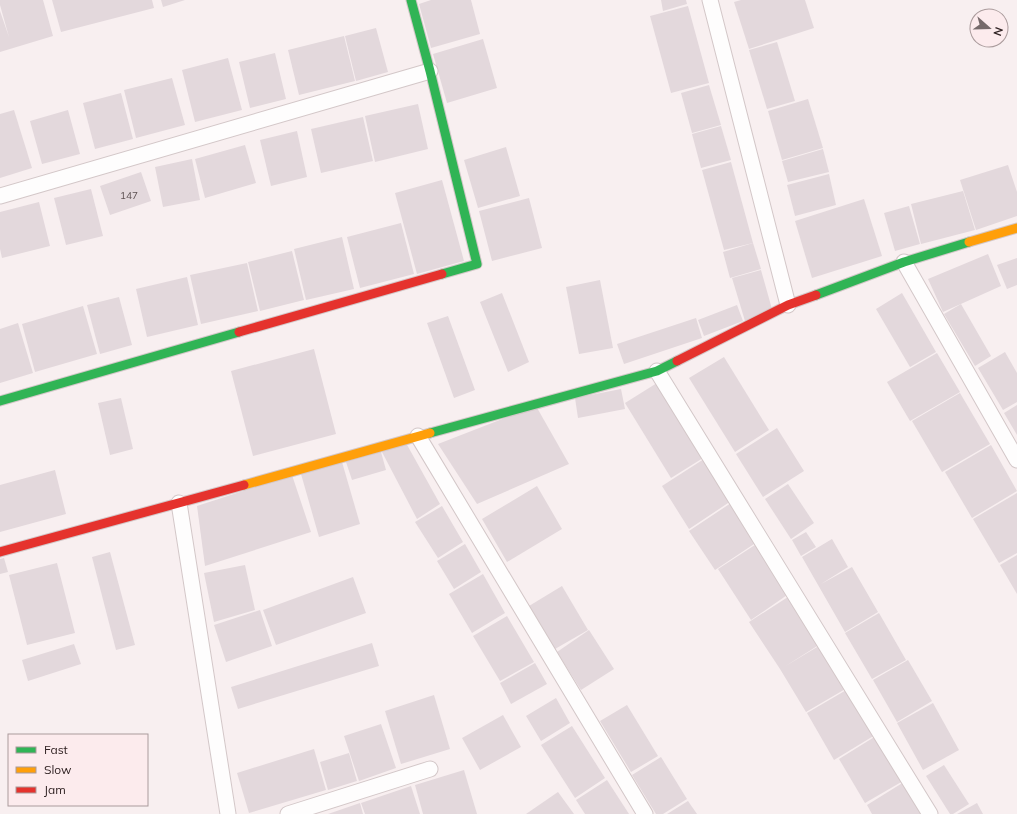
<svg xmlns="http://www.w3.org/2000/svg" width="1017" height="814" font-family="Mulish,sans-serif">
<rect width="100%" height="100%" fill="#f8eff0"/>
<g fill="#e3d8dc">
<path d="M0,0h43l10,36 -53,16v-41l9,26 -9,-32z"/>
<path d="M52,0h100l2,8 -93,24z"/>
<path d="M161,0h24l-22,7z"/>
<path d="M431,0h40l9,34 -49,14 -12,-44z"/>
<path d="M661,0h25l1,4 -24,7z"/>
<path d="M741,0h64l9,28 -65,21 -15,-47z"/>
<path d="M688,6l21,77 -38,10 -21,-77z"/>
<path d="M376,28l12,44 -32,9 -11,-45z"/>
<path d="M344,36l11,45 -56,14 -11,-45z"/>
<path d="M483,39l14,49 -50,15 -14,-49z"/>
<path d="M777,42l18,59 -28,8 -18,-59z"/>
<path d="M275,53l11,46 -36,9 -11,-46z"/>
<path d="M228,58l14,52 -47,12 -13,-52z"/>
<path d="M172,78l13,47 -49,13 -12,-48z"/>
<path d="M709,85l12,40 -29,8 -11,-40z"/>
<path d="M121,93l12,46 -38,10 -12,-46z"/>
<path d="M808,99l15,49 -41,12 -14,-49z"/>
<path d="M418,104l10,45 -53,13 -10,-46z"/>
<path d="M14,110l18,58 -32,10v-64z"/>
<path d="M68,110l12,44 -38,10 -12,-43z"/>
<path d="M363,117l10,44 -52,12 -10,-44z"/>
<path d="M721,126l10,34 -30,8 -9,-34z"/>
<path d="M297,131l10,46 -36,9 -11,-46z"/>
<path d="M245,145l11,38 -51,15 -10,-39z"/>
<path d="M506,147l14,49 -42,12 -14,-48z"/>
<path d="M823,149l6,23 -41,10 -6,-21z"/>
<path d="M192,159l8,41 -37,7 -8,-40z"/>
<path d="M731,162l22,81 -29,7 -22,-80z"/>
<path d="M1008,165l9,27v24l-41,14 -16,-50z"/>
<path d="M141,172l10,29 -41,14 -10,-29z"/>
<path d="M829,174l7,31 -41,11 -8,-31z"/>
<path d="M442,180l22,81 -47,13 -22,-81z"/>
<path d="M91,189l12,47 -37,9 -12,-47z"/>
<path d="M963,191l12,39 -54,14 -10,-40z"/>
<path d="M529,198l13,50 -50,13 -13,-50z"/>
<path d="M864,199l18,57 -70,22 -17,-57z"/>
<path d="M39,202l11,44 -48,12 -2,-9v-37z"/>
<path d="M909,206l11,38 -25,7 -11,-38z"/>
<path d="M401,223l13,51 -54,14 -13,-51z"/>
<path d="M342,237l12,52 -48,11 -12,-51z"/>
<path d="M753,243l8,26 -31,9 -7,-26z"/>
<path d="M292,251l12,49 -44,11 -12,-49z"/>
<path d="M988,254l13,32 -58,26 -15,-33z"/>
<path d="M1017,258v27l-10,4 -10,-24z"/>
<path d="M247,263l11,48 -57,13 -11,-49z"/>
<path d="M761,270l11,39 -27,12 -13,-43z"/>
<path d="M187,277l11,48 -51,12 -11,-48z"/>
<path d="M600,280l13,68 -34,6 -13,-67z"/>
<path d="M502,293l27,69 -21,10 -28,-70z"/>
<path d="M902,293l34,59 -26,15 -34,-58z"/>
<path d="M119,297l13,48 -32,9 -13,-49z"/>
<path d="M961,304l30,52 -16,10 -31,-52z"/>
<path d="M737,305l6,16 -39,15 -6,-16z"/>
<path d="M83,306l14,48 -62,18 -13,-48z"/>
<path d="M448,316l27,74 -21,8 -27,-75z"/>
<path d="M696,318l6,20 -78,26 -7,-20z"/>
<path d="M18,323l15,50 -33,10v-54z"/>
<path d="M314,349l22,85 -83,22 -22,-85z"/>
<path d="M1005,352l12,21v29l-14,8 -25,-42z"/>
<path d="M937,353l23,39 -50,29 -23,-39z"/>
<path d="M724,357l45,73 -34,22 -46,-74z"/>
<path d="M657,383l46,75 -32,20 -46,-75z"/>
<path d="M621,389l4,20 -47,9 -3,-20z"/>
<path d="M960,393l30,51 -48,28 -30,-51z"/>
<path d="M121,398l12,51 -23,6 -12,-52z"/>
<path d="M1017,405v30l-13,-22z"/>
<path d="M536,406l33,58 -92,40 -39,-60z"/>
<path d="M777,428l27,43 -41,26 -27,-43z"/>
<path d="M406,443l34,61 -23,15 -35,-67z"/>
<path d="M991,445l26,46 -45,27 -27,-46z"/>
<path d="M381,452l5,18 -34,10 -6,-18z"/>
<path d="M704,459l27,42 -42,28 -27,-43z"/>
<path d="M342,462l18,62 -41,13 -18,-63z"/>
<path d="M55,470l11,44 -66,18v-47z"/>
<path d="M292,475l19,57 -106,34 -8,-60z"/>
<path d="M788,484l26,39 -23,16 -26,-40z"/>
<path d="M537,486l25,43 -55,33 -25,-43z"/>
<path d="M1017,493v60l-18,10 -26,-44z"/>
<path d="M731,503l26,39 -42,28 -26,-39z"/>
<path d="M442,506l21,36 -25,16 -23,-36z"/>
<path d="M806,532l10,15 -15,9 -9,-16z"/>
<path d="M832,539l16,28 -27,17 31,-17 26,45 -33,20 -43,-75z"/>
<path d="M758,543l32,50 -39,27 -33,-51z"/>
<path d="M465,544l16,28 -27,17 -17,-28z"/>
<path d="M110,552l25,93 -19,5 -24,-93z"/>
<path d="M1017,555v39l-17,-29z"/>
<path d="M4,558l4,14 -8,2v-15z"/>
<path d="M57,563l18,70 -48,12 -18,-70z"/>
<path d="M245,565l10,45 -41,12 -10,-49z"/>
<path d="M483,574l22,39 -33,20 -23,-39z"/>
<path d="M353,577l13,36 -90,32 -13,-35z"/>
<path d="M562,586l26,44 -33,19 -26,-43z"/>
<path d="M791,595l31,48 -38,24 38,-23 25,44 -41,24 -26,-43 -31,-47z"/>
<path d="M260,610l12,36 -46,16 -12,-37z"/>
<path d="M879,613l27,47 -34,19 -27,-46z"/>
<path d="M507,616l27,46 -34,19 -27,-45z"/>
<path d="M589,630l25,39 -33,21 -24,-38z"/>
<path d="M372,643l7,23 -141,43 -7,-22z"/>
<path d="M74,644l7,20 -53,17 -6,-21z"/>
<path d="M908,660l24,41 -35,21 -24,-42z"/>
<path d="M535,663l12,21 -36,20 -11,-21z"/>
<path d="M848,689l27,46 -41,25 -27,-47z"/>
<path d="M434,695l16,54 -49,15 -16,-53z"/>
<path d="M556,698l14,25 -29,18 -15,-25z"/>
<path d="M933,703l26,47 -36,20 -26,-47z"/>
<path d="M627,705l31,51 -27,16 -31,-51z"/>
<path d="M503,715l18,32 -41,23 -18,-32z"/>
<path d="M381,724l15,44 -37,13 -15,-45z"/>
<path d="M572,726l33,52 -30,20 -34,-53z"/>
<path d="M876,736l27,45 -38,22 -26,-44z"/>
<path d="M314,749l12,41 -77,23 -12,-40z"/>
<path d="M349,753l8,28 -29,9 -8,-28z"/>
<path d="M661,757l26,42 -24,15h-7l-24,-39z"/>
<path d="M944,765l25,39 -16,10h-3l-24,-38z"/>
<path d="M464,770l13,44h-54l-8,-29z"/>
<path d="M607,780l22,34h-44l-9,-14z"/>
<path d="M904,782l19,32h-51l-5,-9z"/>
<path d="M411,786l9,28h-55l-4,-11z"/>
<path d="M558,792l16,22h-48z"/>
<path d="M688,801l9,13h-30z"/>
<path d="M360,803l3,11h-35z"/>
<path d="M977,803l6,11h-26z"/>
</g>
<g fill="none" stroke-linecap="round" stroke-linejoin="round">
<g stroke="#d3c7c8" stroke-width="17">
<g id="street">
<path d="M710,0l78,305"/>
<path d="M0,196l430,-125"/>
<path d="M904,262l113,198"/>
<path d="M657,371l273,443"/>
<path d="M418,436l227,378"/>
<path d="M179,503l49,311"/>
<path d="M288,814l142,-45"/>
</g>
</g>
<g stroke="#d3c7c8" stroke-width="11">
<g id="fast">
<path d="M411,0l19,71 47,193 -35,10"/>
<path d="M816,295l88,-33 65,-20"/>
<path d="M0,401l239,-69"/>
<path d="M430,433l227,-62 20,-10"/>
</g>
</g>
<g stroke="#d3c7c8" stroke-width="11">
<g id="slow">
<path d="M969,242l48,-14"/>
<path d="M244,485l186,-52"/>
</g>
</g>
<g stroke="#d3c7c8" stroke-width="11">
<g id="jam">
<path d="M239,332l203,-58"/>
<path d="M677,361l111,-56 28,-10"/>
<path d="M0,552l244,-67"/>
</g>
</g>
<use href="#street" stroke="#fefdfd" stroke-width="15"/>
<use href="#fast" stroke="#30b455" stroke-width="9"/>
<use href="#slow" stroke="#ff9f0a" stroke-width="9"/>
<use href="#jam" stroke="#e5322d" stroke-width="9"/>
</g>
<g text-anchor="middle" stroke-width="4" stroke-linejoin="round" paint-order="stroke">
<g font-size="10" fill="#5e5253">
<text x="129" y="199">147</text>
</g>
</g>
<rect x="8" y="734" width="140" height="72" fill="#fcebed" stroke="#aa9b9c"/>
<rect x="16" y="747" width="20" height="6" fill="#30b455" stroke="#aa9b9c"/>
<text x="44" y="754" font-size="12" fill="#302223">Fast</text>
<rect x="16" y="767" width="20" height="6" fill="#ff9f0a" stroke="#aa9b9c"/>
<text x="44" y="774" font-size="12" fill="#302223">Slow</text>
<rect x="16" y="787" width="20" height="6" fill="#e5322d" stroke="#aa9b9c"/>
<text x="44" y="794" font-size="12" fill="#302223">Jam</text>
<g transform="translate(989 28) rotate(110)"><circle r="19" fill="#fcebed" stroke="#aa9b9c"/>
<path d="M0-3L7 15L0 10L-7 15Z" fill="#766a6b"/>
<text y="-6" font-size="11" font-weight="bold" text-anchor="middle" fill="#302223">N</text>
</g>
</svg>
